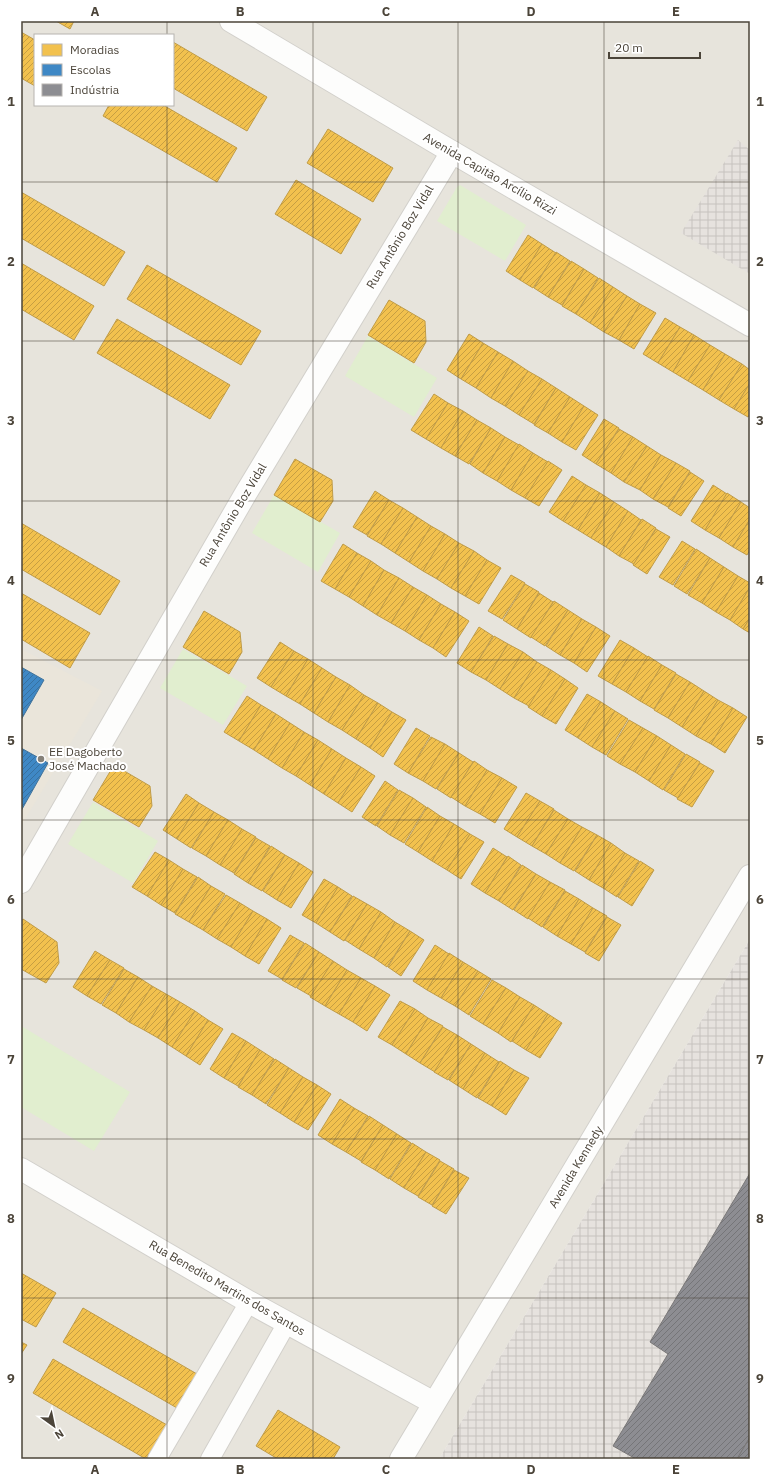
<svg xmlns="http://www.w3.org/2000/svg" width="771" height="1480" font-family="'IBM Plex Sans',sans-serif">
<defs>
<pattern id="industrial-grid" width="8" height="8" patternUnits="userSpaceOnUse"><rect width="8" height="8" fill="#e6e2de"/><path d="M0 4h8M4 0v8" fill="none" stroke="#c7c3bf"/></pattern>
<pattern id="homes-hatch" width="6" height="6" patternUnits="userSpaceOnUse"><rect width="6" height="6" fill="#f2c14e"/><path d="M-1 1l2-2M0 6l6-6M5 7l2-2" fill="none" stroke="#c69e42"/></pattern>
<pattern id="schools-hatch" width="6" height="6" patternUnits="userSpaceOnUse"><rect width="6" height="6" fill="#3f88c5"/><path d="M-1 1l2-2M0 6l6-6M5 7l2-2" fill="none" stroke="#3771a1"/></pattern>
<pattern id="industry-hatch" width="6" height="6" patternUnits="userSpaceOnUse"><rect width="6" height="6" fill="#8d8d92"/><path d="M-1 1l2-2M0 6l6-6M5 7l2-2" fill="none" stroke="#757578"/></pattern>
</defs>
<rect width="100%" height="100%" fill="#f4f2ee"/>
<path fill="#e7e4dc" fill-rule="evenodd" d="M21,21h729v918l-311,520h-418zM35,35h138v70h-138z"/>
<g fill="url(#industrial-grid)">
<path d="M738,140l12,10v124l-69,-41z"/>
<path d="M750,939v520h-311z"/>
</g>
<path fill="#eae5da" d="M21,649l81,42 -81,135z"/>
<g fill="#e1eecf">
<path d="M460,185l66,40 -21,36 -68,-40 20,-34z"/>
<path d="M368,336l69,42 -23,39 -69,-41z"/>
<path d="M274,495l66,38 -22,39 -66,-39z"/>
<path d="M183,649l64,37 -24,39 -63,-37z"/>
<path d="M93,802l65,39 -25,42 -65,-39z"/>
<path d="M23,1027l107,65 -36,59 -73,-44v-76z"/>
</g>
<g fill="url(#homes-hatch)" stroke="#c09c48">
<path d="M56,21h18l-4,8z"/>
<path d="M21,32l14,8v46l-14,-8z"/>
<path d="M173,42l94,55 -20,34 -74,-43z"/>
<path d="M109,105h54l74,43 -20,34 -114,-66z"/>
<path d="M328,129l65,39 -20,34 -66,-39z"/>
<path d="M296,180l65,39 -20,35 -66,-40z"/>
<path d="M21,192l104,60 -21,34 -83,-48z"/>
<path d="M528,235l14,9 -22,36 -14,-9z"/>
<path d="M542,244l14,9 -23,35 -13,-8z"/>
<path d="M556,252l14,9 -22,36 -14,-9z"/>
<path d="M571,261l13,8 -22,36 -14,-8z"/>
<path d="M21,263l73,43 -20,34 -53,-31z"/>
<path d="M147,265l114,66 -20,34 -114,-66z"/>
<path d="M584,269l14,9 -22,36 -14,-8z"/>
<path d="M599,278l14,9 -23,36 -14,-9z"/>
<path d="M613,287l14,9 -23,36 -14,-9z"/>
<path d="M627,296l13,8 -21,36 -15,-8z"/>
<path d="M389,300l36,21 1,21 -12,21 -46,-28z"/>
<path d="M640,304l16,9 -22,36 -15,-9z"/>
<path d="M665,318l15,9 -22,36 -15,-9z"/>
<path d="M117,319l113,66 -20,34 -113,-66z"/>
<path d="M680,327l14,8 -21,37 -15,-9z"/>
<path d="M469,334l14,9 -22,36 -14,-9z"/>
<path d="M694,335l16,10 -22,36 -15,-9z"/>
<path d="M483,343l15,9 -22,36 -15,-9z"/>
<path d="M710,345l15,9 -22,36 -15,-9z"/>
<path d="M498,352l15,9 -22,37 -15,-10z"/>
<path d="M725,354l17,10 -23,36 -16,-10z"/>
<path d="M513,361l15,10 -23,35 -14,-8z"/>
<path d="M742,364l8,6v13l-16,26 -15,-9z"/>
<path d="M528,371l14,8 -23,36 -14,-9z"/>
<path d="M542,379l14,9 -22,36 -15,-9z"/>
<path d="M750,383v31l-2,3 -14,-8z"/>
<path d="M556,388l14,9 -22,36 -14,-8z"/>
<path d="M434,394l14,9 -22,36 -15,-9z"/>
<path d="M570,397l14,9 -22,36 -14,-9z"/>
<path d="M448,403l15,8 -22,37 -15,-9z"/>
<path d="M584,406l14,9 -22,35 -14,-8z"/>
<path d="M463,411l14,9 -22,36 -14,-8z"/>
<path d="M604,419l15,9 -23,36 -14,-9z"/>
<path d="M477,420l14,8 -22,36 -14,-8z"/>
<path d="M491,428l14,9 -22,36 -13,-9z"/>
<path d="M619,429l14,8 -22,36 -15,-9z"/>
<path d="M505,437l14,8 -22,36 -14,-8z"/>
<path d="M633,437l14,9 -23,36 -13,-9z"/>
<path d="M519,444l14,9 -22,37 -14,-9z"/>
<path d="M647,446l14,9 -21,35 -16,-8z"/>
<path d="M533,453l15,9 -23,36 -14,-8z"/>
<path d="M661,455l15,8 -23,36 -13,-9z"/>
<path d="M295,459l37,21 1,21 -13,21 -46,-27z"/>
<path d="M548,461l14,9 -23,36 -14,-8z"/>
<path d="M676,463l14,8 -22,36 -15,-8z"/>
<path d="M690,472l14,9 -23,35 -13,-8z"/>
<path d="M572,476l14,9 -23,36 -14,-9z"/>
<path d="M586,485l14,8 -22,37 -15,-9z"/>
<path d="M713,485l14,9 -22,36 -14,-9z"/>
<path d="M375,491l14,9 -22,35 -14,-8z"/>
<path d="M600,493l14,9 -23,36 -13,-8z"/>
<path d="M727,493l14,9 -22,36 -14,-8z"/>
<path d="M389,500l14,8 -22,36 -14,-8z"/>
<path d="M614,502l14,9 -22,36 -15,-9z"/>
<path d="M741,502l9,6v11l-17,28 -14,-9z"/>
<path d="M403,508l14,9 -22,36 -14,-9z"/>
<path d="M628,511l13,9 -22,36 -13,-9z"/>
<path d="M417,517l14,9 -22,36 -14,-9z"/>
<path d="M642,519l14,9 -22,36 -15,-8z"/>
<path d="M750,519v31l-3,5 -14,-8z"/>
<path d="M21,523l99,58 -20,34 -79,-46z"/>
<path d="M431,526l14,8 -22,37 -14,-9z"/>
<path d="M656,529l14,8 -23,37 -14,-9z"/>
<path d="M445,534l14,9 -22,36 -14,-8z"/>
<path d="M682,541l13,8 -22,36 -14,-8z"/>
<path d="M459,543l15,8 -23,37 -14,-9z"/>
<path d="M343,544l14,9 -22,36 -14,-8z"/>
<path d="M696,549l14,9 -23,36 -13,-8z"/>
<path d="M474,551l13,9 -22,36 -14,-8z"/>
<path d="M357,553l14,8 -22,36 -14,-8z"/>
<path d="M710,558l14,9 -22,36 -14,-8z"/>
<path d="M487,560l14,8 -22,36 -14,-8z"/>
<path d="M371,561l13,9 -21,36 -14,-9z"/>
<path d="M724,567l14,9 -22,36 -14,-9z"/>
<path d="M384,570l15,8 -22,37 -14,-9z"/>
<path d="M511,575l14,8 -23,36 -14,-8z"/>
<path d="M738,576l12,7v4l-20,33 -14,-8z"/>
<path d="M399,578l14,9 -22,36 -14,-8z"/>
<path d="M525,584l14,8 -22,37 -14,-9z"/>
<path d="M413,587l14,8 -22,36 -14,-8z"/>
<path d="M750,587v31l-7,11 -13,-9z"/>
<path d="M21,593l69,40 -20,35 -49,-29z"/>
<path d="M539,593l14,9 -22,36 -14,-9z"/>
<path d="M427,595l14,9 -22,36 -14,-9z"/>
<path d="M554,601l14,9 -23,36 -14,-9z"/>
<path d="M441,604l14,8 -22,36 -14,-8z"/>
<path d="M568,610l14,9 -22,36 -14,-9z"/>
<path d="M204,611l36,21 2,20 -13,22 -46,-27z"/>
<path d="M455,612l14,9 -23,36 -13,-9z"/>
<path d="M750,618v15l-7,-4z"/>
<path d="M582,619l14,8 -22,36 -14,-8z"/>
<path d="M479,627l14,9 -22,36 -14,-9z"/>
<path d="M596,627l14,9 -23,36 -13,-9z"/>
<path d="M494,636l14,8 -22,36 -15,-8z"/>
<path d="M620,640l14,8 -22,36 -14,-8z"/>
<path d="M280,642l14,9 -23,36 -14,-9z"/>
<path d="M508,644l15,8 -23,37 -14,-9z"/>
<path d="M634,648l14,9 -22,35 -14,-8z"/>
<path d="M294,651l14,8 -22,37 -15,-9z"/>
<path d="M523,652l14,10 -23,36 -14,-9z"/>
<path d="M648,656l14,9 -22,36 -14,-9z"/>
<path d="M308,659l14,9 -22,36 -14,-8z"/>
<path d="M537,662l14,8 -22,36 -15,-8z"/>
<path d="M662,665l14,8 -22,36 -14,-8z"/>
<path d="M322,668l14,9 -22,36 -14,-9z"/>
<path d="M551,670l14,9 -23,37 -14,-9z"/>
<path d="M676,674l14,8 -22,36 -14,-8z"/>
<path d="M336,677l14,8 -22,37 -14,-9z"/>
<path d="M565,679l13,9 -22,36 -14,-8z"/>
<path d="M690,682l14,9 -22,36 -14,-9z"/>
<path d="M350,685l14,10 -22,35 -14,-8z"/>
<path d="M704,691l14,9 -22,36 -14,-9z"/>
<path d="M587,694l14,8 -23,36 -13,-8z"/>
<path d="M364,695l14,8 -22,36 -14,-9z"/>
<path d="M247,696l14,9 -22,36 -15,-9z"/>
<path d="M718,700l15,8 -22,36 -15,-8z"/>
<path d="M601,702l14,9 -23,36 -14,-9z"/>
<path d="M378,703l14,9 -22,36 -14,-9z"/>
<path d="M261,705l15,9 -22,36 -15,-9z"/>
<path d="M733,708l14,9 -22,36 -14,-9z"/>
<path d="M615,711l13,8 -22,36 -14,-8z"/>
<path d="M392,712l14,8 -23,37 -13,-9z"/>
<path d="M276,714l14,9 -22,36 -14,-9z"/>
<path d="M629,720l14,8 -23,36 -13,-8z"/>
<path d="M290,723l14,9 -22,36 -14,-9z"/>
<path d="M416,728l14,8 -22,37 -14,-9z"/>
<path d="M643,728l14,8 -22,36 -15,-8z"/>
<path d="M304,732l14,8 -22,36 -14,-8z"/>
<path d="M657,736l14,9 -22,36 -14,-9z"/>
<path d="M431,737l14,7 -22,37 -15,-8z"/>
<path d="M318,740l14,9 -22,36 -14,-9z"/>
<path d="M445,744l14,9 -23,36 -13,-8z"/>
<path d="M671,745l14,9 -22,36 -14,-9z"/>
<path d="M332,749l14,9 -22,36 -14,-9z"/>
<path d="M459,753l14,9 -22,36 -14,-9z"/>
<path d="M686,754l14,8 -22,36 -14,-8z"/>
<path d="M346,758l15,9 -23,36 -14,-9z"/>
<path d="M474,761l13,9 -22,36 -14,-9z"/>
<path d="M700,763l14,8 -22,36 -15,-8z"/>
<path d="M114,765l36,21 2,20 -13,21 -46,-27z"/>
<path d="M361,767l14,9 -23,36 -14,-9z"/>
<path d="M487,770l15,8 -22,36 -15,-8z"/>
<path d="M502,778l15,9 -22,36 -15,-9z"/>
<path d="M385,781l13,9 -22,36 -14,-9z"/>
<path d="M399,790l14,8 -23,37 -13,-9z"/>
<path d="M526,793l14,8 -23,36 -13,-8z"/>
<path d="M186,794l13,9 -22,36 -14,-9z"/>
<path d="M413,798l13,9 -22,36 -14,-8z"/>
<path d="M540,801l14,8 -22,37 -15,-9z"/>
<path d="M199,803l15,9 -23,36 -14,-9z"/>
<path d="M427,807l13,9 -22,36 -13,-8z"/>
<path d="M554,810l14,9 -22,35 -14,-8z"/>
<path d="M214,812l14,8 -22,36 -14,-8z"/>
<path d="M440,816l14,8 -22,37 -14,-9z"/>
<path d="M568,819l14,8 -22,36 -14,-9z"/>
<path d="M228,820l14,9 -22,36 -14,-9z"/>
<path d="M454,824l16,10 -23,36 -15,-9z"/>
<path d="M582,827l15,8 -23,36 -14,-8z"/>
<path d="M242,829l14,8 -22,36 -14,-8z"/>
<path d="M470,834l14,8 -23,37 -14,-9z"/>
<path d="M597,835l14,8 -22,37 -14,-9z"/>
<path d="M256,838l14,8 -22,37 -14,-9z"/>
<path d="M611,843l14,10 -22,35 -14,-8z"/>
<path d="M271,846l14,9 -23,36 -14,-8z"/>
<path d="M493,848l14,9 -22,36 -14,-9z"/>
<path d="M155,852l14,8 -22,36 -15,-9z"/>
<path d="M625,853l14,8 -22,36 -14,-9z"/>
<path d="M285,855l14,8 -22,37 -14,-9z"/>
<path d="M508,856l13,9 -22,36 -14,-8z"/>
<path d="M169,860l14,9 -22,36 -14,-9z"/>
<path d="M640,861l14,9 -22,36 -14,-9z"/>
<path d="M299,863l14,9 -22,36 -14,-8z"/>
<path d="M522,865l14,9 -23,36 -14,-9z"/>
<path d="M183,869l14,8 -22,36 -14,-8z"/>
<path d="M536,874l14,8 -22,37 -14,-9z"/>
<path d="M198,877l13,9 -22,36 -14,-8z"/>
<path d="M324,879l14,8 -22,36 -14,-8z"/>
<path d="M550,882l15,8 -23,37 -14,-9z"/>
<path d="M211,886l14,8 -22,36 -14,-8z"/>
<path d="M338,887l14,9 -22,36 -14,-9z"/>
<path d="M565,891l14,8 -22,37 -14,-9z"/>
<path d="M226,895l14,8 -23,36 -14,-9z"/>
<path d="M353,896l14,8 -23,37 -14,-9z"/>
<path d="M579,899l14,9 -22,36 -14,-8z"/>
<path d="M240,903l13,8 -22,36 -14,-8z"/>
<path d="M367,904l14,8 -22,37 -14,-9z"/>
<path d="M593,908l14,8 -22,36 -14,-8z"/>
<path d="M253,911l14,8 -22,37 -14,-9z"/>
<path d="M381,912l14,10 -21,36 -15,-9z"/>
<path d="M607,917l14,8 -22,36 -14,-8z"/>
<path d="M23,919l34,23 2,21 -13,20 -25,-14v-47z"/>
<path d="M267,919l14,9 -22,36 -14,-8z"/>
<path d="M395,922l15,9 -23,36 -13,-9z"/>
<path d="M410,931l14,9 -23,36 -13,-9z"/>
<path d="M290,935l14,8 -22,36 -14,-8z"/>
<path d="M305,943l14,9 -23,36 -14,-8z"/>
<path d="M435,945l14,9 -22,36 -14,-9z"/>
<path d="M95,951l15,9 -23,36 -14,-9z"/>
<path d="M319,952l14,9 -22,35 -14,-8z"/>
<path d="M449,953l14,9 -22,36 -14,-8z"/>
<path d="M110,960l14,8 -23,36 -14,-8z"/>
<path d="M333,961l14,9 -22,36 -15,-9z"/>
<path d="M463,962l15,9 -23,35 -14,-8z"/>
<path d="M124,969l14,8 -22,36 -14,-8z"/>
<path d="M347,970l14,8 -22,36 -14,-8z"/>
<path d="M478,971l13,8 -22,36 -14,-9z"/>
<path d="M138,977l14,9 -23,36 -13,-9z"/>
<path d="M361,978l14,8 -22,36 -14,-8z"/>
<path d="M492,980l14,8 -23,36 -13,-8z"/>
<path d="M152,986l14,8 -22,36 -15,-8z"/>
<path d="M375,986l15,9 -23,36 -14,-9z"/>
<path d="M506,988l14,9 -22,36 -15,-9z"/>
<path d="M166,994l14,8 -22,36 -14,-8z"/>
<path d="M520,997l14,8 -23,37 -13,-9z"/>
<path d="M400,1001l15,8 -23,36 -14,-8z"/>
<path d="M180,1002l15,9 -23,36 -14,-9z"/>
<path d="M534,1005l14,9 -22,36 -14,-9z"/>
<path d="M415,1009l13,9 -22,36 -14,-9z"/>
<path d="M195,1011l13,9 -22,36 -14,-9z"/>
<path d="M548,1014l14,9 -22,35 -14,-8z"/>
<path d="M428,1018l15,8 -23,37 -14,-9z"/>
<path d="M208,1020l15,9 -23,36 -14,-9z"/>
<path d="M443,1027l14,8 -22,37 -15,-9z"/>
<path d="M232,1033l14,8 -22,37 -14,-9z"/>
<path d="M457,1035l14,9 -23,36 -14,-8z"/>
<path d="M246,1041l14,9 -22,36 -14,-8z"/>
<path d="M471,1044l14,9 -22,36 -14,-9z"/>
<path d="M260,1050l14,9 -22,36 -14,-8z"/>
<path d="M485,1053l14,9 -22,36 -14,-9z"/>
<path d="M275,1059l14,9 -23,36 -14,-9z"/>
<path d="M500,1061l14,9 -22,36 -14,-8z"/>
<path d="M289,1068l14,9 -23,36 -13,-8z"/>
<path d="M514,1070l15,8 -23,37 -14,-9z"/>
<path d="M303,1077l14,8 -23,37 -14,-9z"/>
<path d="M317,1085l14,9 -23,36 -14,-8z"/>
<path d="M340,1099l14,9 -22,36 -14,-9z"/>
<path d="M354,1108l14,8 -22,36 -14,-8z"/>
<path d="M369,1116l14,9 -22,36 -15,-9z"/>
<path d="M383,1125l14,9 -22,36 -14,-8z"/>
<path d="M397,1134l14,9 -22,36 -14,-9z"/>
<path d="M412,1143l14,9 -22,36 -14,-9z"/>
<path d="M426,1152l14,8 -22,36 -14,-8z"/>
<path d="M440,1161l14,8 -22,36 -14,-8z"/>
<path d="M454,1170l15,8 -23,36 -14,-8z"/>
<path d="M21,1273l35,20 -20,34 -15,-8z"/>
<path d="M83,1308l114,66 -20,34 -114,-66z"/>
<path d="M21,1342l6,3 -6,9z"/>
<path d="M53,1359l114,66 -21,34 -113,-66z"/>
<path d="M278,1410l62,37 -7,12h-55l-22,-13z"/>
</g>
<g fill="url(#schools-hatch)" stroke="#43749b">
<path d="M21,667l23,13 -23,40z"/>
<path d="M21,748l27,15 -27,48z"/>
</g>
<g fill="url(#industry-hatch)" stroke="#797777">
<path d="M750,1173v264l-13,22h-101l-23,-13 55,-92 -18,-12z"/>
<path d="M750,1437v22h-13z"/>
</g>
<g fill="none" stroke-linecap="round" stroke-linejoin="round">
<g stroke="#d2d0cb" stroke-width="20">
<g id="lane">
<path d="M157,1459l92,-157"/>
<path d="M210,1459l77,-136"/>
</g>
</g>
<g stroke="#d2d0cb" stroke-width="24">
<g id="street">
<path d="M231,21l221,131 298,173"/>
<path d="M21,882l225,-389 206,-341"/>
<path d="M21,1169l228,133 185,101"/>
<path d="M401,1459l349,-583"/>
</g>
</g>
<use href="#lane" stroke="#fdfdfc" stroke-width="18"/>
<use href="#street" stroke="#fdfdfc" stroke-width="22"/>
</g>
<path fill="none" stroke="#4b4439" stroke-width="1" stroke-opacity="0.55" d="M167,21v14M313,21v1438M458,21v1438M604,21v1438M167,105v1354M21,182h729M21,341h729M21,501h729M21,660h729M21,820h729M21,979h729M21,1139h729M21,1298h729"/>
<circle fill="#868178" stroke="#fff" stroke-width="1.5" cx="41" cy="759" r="4"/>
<g text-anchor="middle" stroke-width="4" stroke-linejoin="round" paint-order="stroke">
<g font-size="12" fill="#4b4439" stroke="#fff">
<text transform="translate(490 174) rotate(30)" y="4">Avenida Capitão Arcílio Rizzi</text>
<text transform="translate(400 237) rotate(-59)" y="4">Rua Antônio Boz Vidal</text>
<text transform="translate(233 515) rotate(-59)" y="4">Rua Antônio Boz Vidal</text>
<text transform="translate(576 1167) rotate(-59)" y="4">Avenida Kennedy</text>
<text transform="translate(227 1288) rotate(30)" y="4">Rua Benedito Martins dos Santos</text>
</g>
<g font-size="12" fill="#4b4439" stroke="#fff" text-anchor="start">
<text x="49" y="756">EE Dagoberto<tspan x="49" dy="14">José Machado</tspan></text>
</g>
</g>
<rect width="771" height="1480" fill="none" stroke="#ffffff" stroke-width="44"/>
<rect x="34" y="34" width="140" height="72" fill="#ffffff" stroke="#b7b4b0"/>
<rect x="42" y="44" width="20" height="12" fill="#f2c14e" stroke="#b7b4b0"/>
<text x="70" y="54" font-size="12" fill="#4b4439">Moradias</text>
<rect x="42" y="64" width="20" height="12" fill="#3f88c5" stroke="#b7b4b0"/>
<text x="70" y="74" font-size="12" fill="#4b4439">Escolas</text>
<rect x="42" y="84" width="20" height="12" fill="#8d8d92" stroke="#b7b4b0"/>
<text x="70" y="94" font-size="12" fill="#4b4439">Indústria</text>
<g transform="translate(54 1426) rotate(147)" stroke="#ffffff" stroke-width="3" paint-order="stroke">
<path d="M0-3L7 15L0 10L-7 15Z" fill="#4b4439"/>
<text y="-6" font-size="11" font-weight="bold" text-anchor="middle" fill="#4b4439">N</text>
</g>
<path d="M609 52v6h91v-6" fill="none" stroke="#4b4439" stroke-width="2"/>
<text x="615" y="52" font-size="12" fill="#4b4439" stroke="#ffffff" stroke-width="3" paint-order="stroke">20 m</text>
<rect x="22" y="22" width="727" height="1436" fill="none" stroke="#4b4439" stroke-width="1.5"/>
<g font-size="13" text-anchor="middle" font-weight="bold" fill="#4b4439">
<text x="95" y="16">A</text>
<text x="240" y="16">B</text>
<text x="386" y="16">C</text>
<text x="531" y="16">D</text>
<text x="676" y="16">E</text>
<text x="11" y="106">1</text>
<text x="760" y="106">1</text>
<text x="11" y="266">2</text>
<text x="760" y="266">2</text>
<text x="11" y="425">3</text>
<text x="760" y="425">3</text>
<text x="11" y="585">4</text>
<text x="760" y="585">4</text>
<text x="11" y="745">5</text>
<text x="760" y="745">5</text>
<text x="11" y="904">6</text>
<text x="760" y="904">6</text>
<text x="11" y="1064">7</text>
<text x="760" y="1064">7</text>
<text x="11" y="1223">8</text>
<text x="760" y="1223">8</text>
<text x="11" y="1383">9</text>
<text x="760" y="1383">9</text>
<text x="95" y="1474">A</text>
<text x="240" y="1474">B</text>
<text x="386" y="1474">C</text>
<text x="531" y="1474">D</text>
<text x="676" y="1474">E</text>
</g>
</svg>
